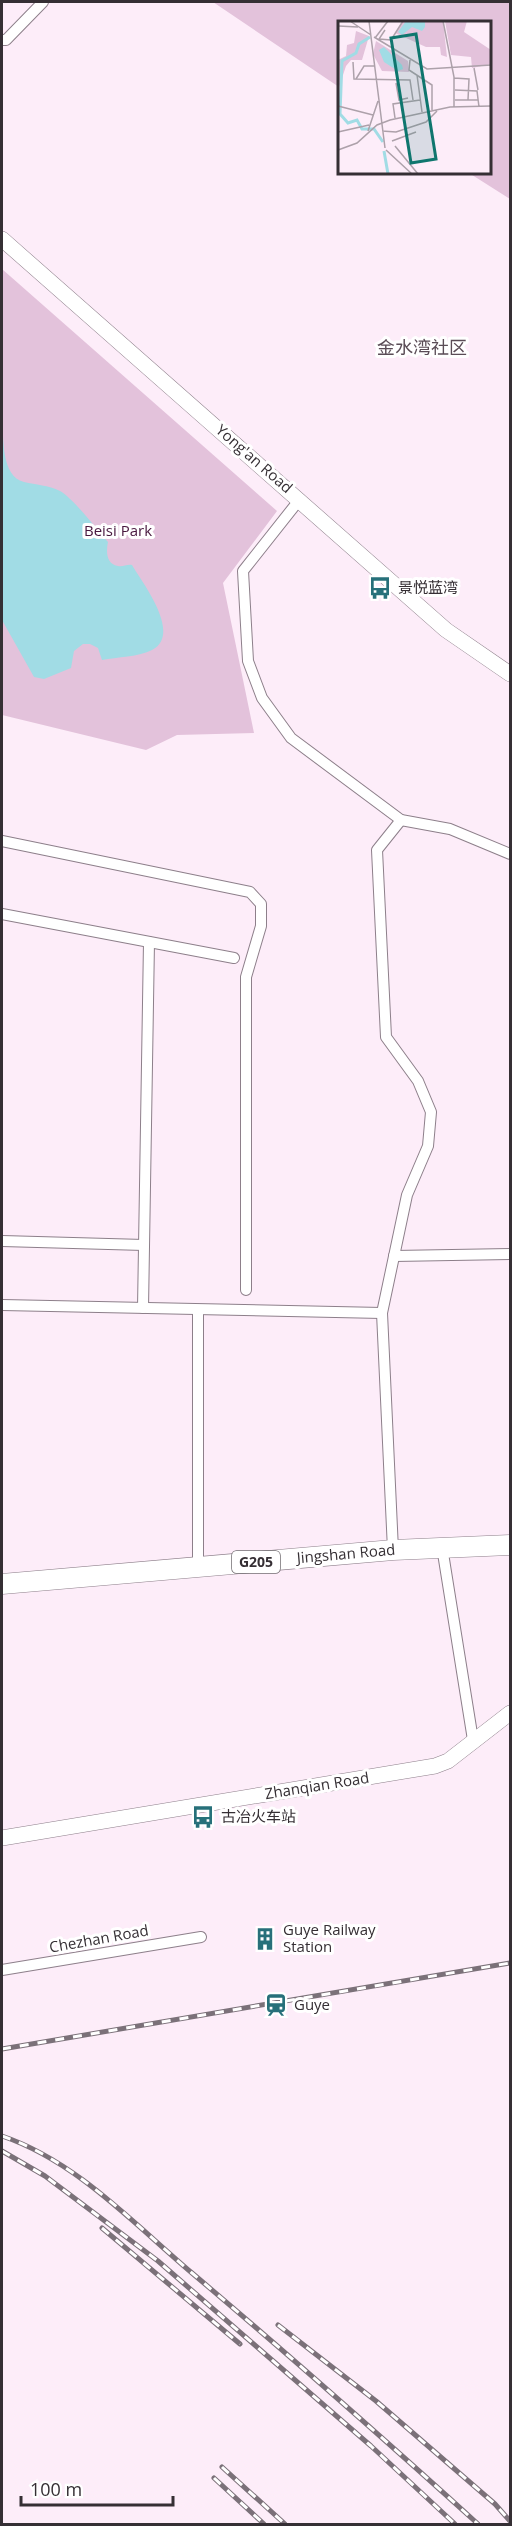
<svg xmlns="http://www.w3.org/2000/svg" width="512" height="2526" font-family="'Open Sans','Noto Sans SC',sans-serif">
<rect width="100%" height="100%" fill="#fdedf9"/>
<g fill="#e3c2db">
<path d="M213,2h297v197l-41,-26 21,-1v-150h-150l-1,65z"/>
<path d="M2,269l275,242 -54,72 31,150 -77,2 -31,15 -144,-35z"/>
</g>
<path fill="#a1dce5" d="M2,420c2,19 -1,56 22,62 12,3 24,3 36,9 13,7 37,39 48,51 -2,9 -2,22 10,24 5,1 9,-2 14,-1 12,20 50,69 20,85 -13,7 -35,7 -50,10l-4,-12 -8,-4h-7l-9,7 -3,17 -27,11 -10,-2 -32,-57z"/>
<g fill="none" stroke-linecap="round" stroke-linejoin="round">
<g stroke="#8d7f8a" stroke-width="12">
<g id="street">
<path d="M2,40h4l37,-38"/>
<path d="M300,499l-57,72 5,90 14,37 29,40 110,82 49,9 60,25"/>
<path d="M2,841l248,51 11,12v22l-15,51v313"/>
<path d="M2,914l232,44"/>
<path d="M2,1241l142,4"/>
<path d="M394,1256l116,-2"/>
<path d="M2,1305l380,8"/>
<path d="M143,1308l6,-366"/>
<path d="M198,1310v257"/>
<path d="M442,1547l31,193"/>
<path d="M393,1550l-11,-237 25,-118 21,-49 3,-34 -13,-31 -32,-44 -9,-187 24,-30"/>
<path d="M2,1970l199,-33"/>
</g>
</g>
<g stroke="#8d7f8a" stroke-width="16">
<g id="secondary">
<path d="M2,239l444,391 64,44"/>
<path d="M2,1838l433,-72 13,-5 62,-48"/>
</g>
</g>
<g stroke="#8d7f8a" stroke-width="21">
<path id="highway" d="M2,1584l391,-34 117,-5"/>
</g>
<use href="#street" stroke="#fff" stroke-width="10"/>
<use href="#secondary" stroke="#fff" stroke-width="15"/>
<use href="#highway" stroke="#fff" stroke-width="20"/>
<g stroke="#7b7179" stroke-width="5">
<g id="rail">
<path d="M2,2049l508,-86"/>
<path d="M2,2136c74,25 131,87 190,137 97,82 192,166 286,251"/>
<path d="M2,2151l43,25 113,85 213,185 84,78"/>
<path d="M102,2228l138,116"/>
<path d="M278,2325l98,76 119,103 15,17"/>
<path d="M222,2467l63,57"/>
<path d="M214,2478l50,46"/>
</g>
</g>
<use href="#rail" stroke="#fff" stroke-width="3" stroke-dasharray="9" stroke-linecap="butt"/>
</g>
<defs>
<g id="bus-bare" transform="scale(1.8)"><path d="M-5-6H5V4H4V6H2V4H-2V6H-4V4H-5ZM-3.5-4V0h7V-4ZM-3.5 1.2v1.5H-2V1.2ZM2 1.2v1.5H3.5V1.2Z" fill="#27707a" stroke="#fff" stroke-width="2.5" paint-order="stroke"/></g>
<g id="building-bare" transform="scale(1.8)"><path d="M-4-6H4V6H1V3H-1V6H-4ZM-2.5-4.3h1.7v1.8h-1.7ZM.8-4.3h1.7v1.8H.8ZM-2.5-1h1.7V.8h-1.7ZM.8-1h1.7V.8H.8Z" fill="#27707a" stroke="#fff" stroke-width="2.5" paint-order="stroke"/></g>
<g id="station-bare" transform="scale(1.8)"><path d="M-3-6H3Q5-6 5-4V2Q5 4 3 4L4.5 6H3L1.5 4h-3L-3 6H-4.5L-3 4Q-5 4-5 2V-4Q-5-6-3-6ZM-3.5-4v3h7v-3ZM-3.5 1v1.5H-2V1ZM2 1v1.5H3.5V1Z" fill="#27707a" stroke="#fff" stroke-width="2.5" paint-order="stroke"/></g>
</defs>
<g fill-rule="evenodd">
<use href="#bus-bare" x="380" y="588"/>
<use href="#bus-bare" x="203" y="1817"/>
<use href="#building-bare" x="265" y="1939"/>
<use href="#station-bare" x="276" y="2005"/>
</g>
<g text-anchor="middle" stroke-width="6" stroke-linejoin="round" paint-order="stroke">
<rect fill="#fff" stroke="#726d71" stroke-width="1.5" x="232" y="1551" width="48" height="22" rx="4.5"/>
<g font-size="14" font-weight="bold" fill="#352f34">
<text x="256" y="1567">G205</text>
</g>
<g font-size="15" fill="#352f34" stroke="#fff">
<text transform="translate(254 459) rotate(41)" y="5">Yong'an Road</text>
<text transform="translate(346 1554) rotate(-5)" y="5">Jingshan Road</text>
<text transform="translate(317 1786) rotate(-9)" y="5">Zhanqian Road</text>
<text transform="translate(99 1939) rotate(-10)" y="5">Chezhan Road</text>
</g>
<g font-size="15" fill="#48183f" stroke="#fff">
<text x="118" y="536">Beisi Park</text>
</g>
<g font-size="15" fill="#352f34" stroke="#fff" text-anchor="start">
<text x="398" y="593">景悦蓝湾</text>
<text x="221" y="1822">古冶火车站</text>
<text x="283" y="1935">Guye Railway<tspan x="283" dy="17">Station</tspan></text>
<text x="294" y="2010">Guye</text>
</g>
<g font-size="18" fill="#5a4c56" stroke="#fff">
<text x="422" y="354">金水湾社区</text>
</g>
</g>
<g transform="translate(338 21)">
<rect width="153" height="153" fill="#fdedf9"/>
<path d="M65,0h40l4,36 -6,-2 -1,-8h-14l-31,-14zM107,0h22l-3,11 27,18v14l-19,4 -1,-11 -20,-2zM18,10l13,5 -7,24h-11l-5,6 -8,24v-30l8,-4 1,-11 7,-2zM38,20l32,20 1,11 -27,-1 -9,-17z" fill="#e3c2db"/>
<path d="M68,0h19v6l-3,4 -10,-4 -10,8 -4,-3zM46,26l18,18 1,4 -5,2 -14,-9 -5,-12z" fill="#a1dce5"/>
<path fill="none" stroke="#a1dce5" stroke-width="3" d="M32,16l-11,7 -3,9 -14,8 -2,53 8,9 9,-3 5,9h12l9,13M46,130l4,23"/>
<path fill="none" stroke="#ada1aa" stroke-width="1.5" d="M12,0l21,14M31,0l16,127M105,0l11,56v30M0,5l20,1M47,9l-6,9 12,1 12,-19M36,16l53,32 64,-4M37,17l13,-17M72,39l-1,10 23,15v25M15,41l1,17 56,1 3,20M136,47l4,22M79,54l5,37M116,57l15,1 -1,21M18,58l8,-13h10M58,62l3,17 9,-2M117,69l22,1 2,16M117,79h23M0,85l35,9M57,97l-2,-14 27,-4M30,110l10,-30M44,110l14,1 30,-10 11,-11M0,111l31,-7M54,120l24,-9M57,125l23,28M0,129l19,-7 20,-18 13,-5 60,-13 41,-1M48,129l26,24"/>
<path fill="#0f766e" fill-opacity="0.15" stroke="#0f766e" stroke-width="3" d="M78,13l20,125 -25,4 -20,-125z"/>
<rect width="153" height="153" fill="none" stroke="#352f34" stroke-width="3"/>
</g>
<rect width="512" height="2526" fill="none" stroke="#352f34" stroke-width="6"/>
<path d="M21 2496v9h152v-9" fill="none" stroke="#352f34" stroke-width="3"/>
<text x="30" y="2496" font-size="18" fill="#352f34" stroke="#ffffff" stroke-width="4.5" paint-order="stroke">100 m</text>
</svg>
